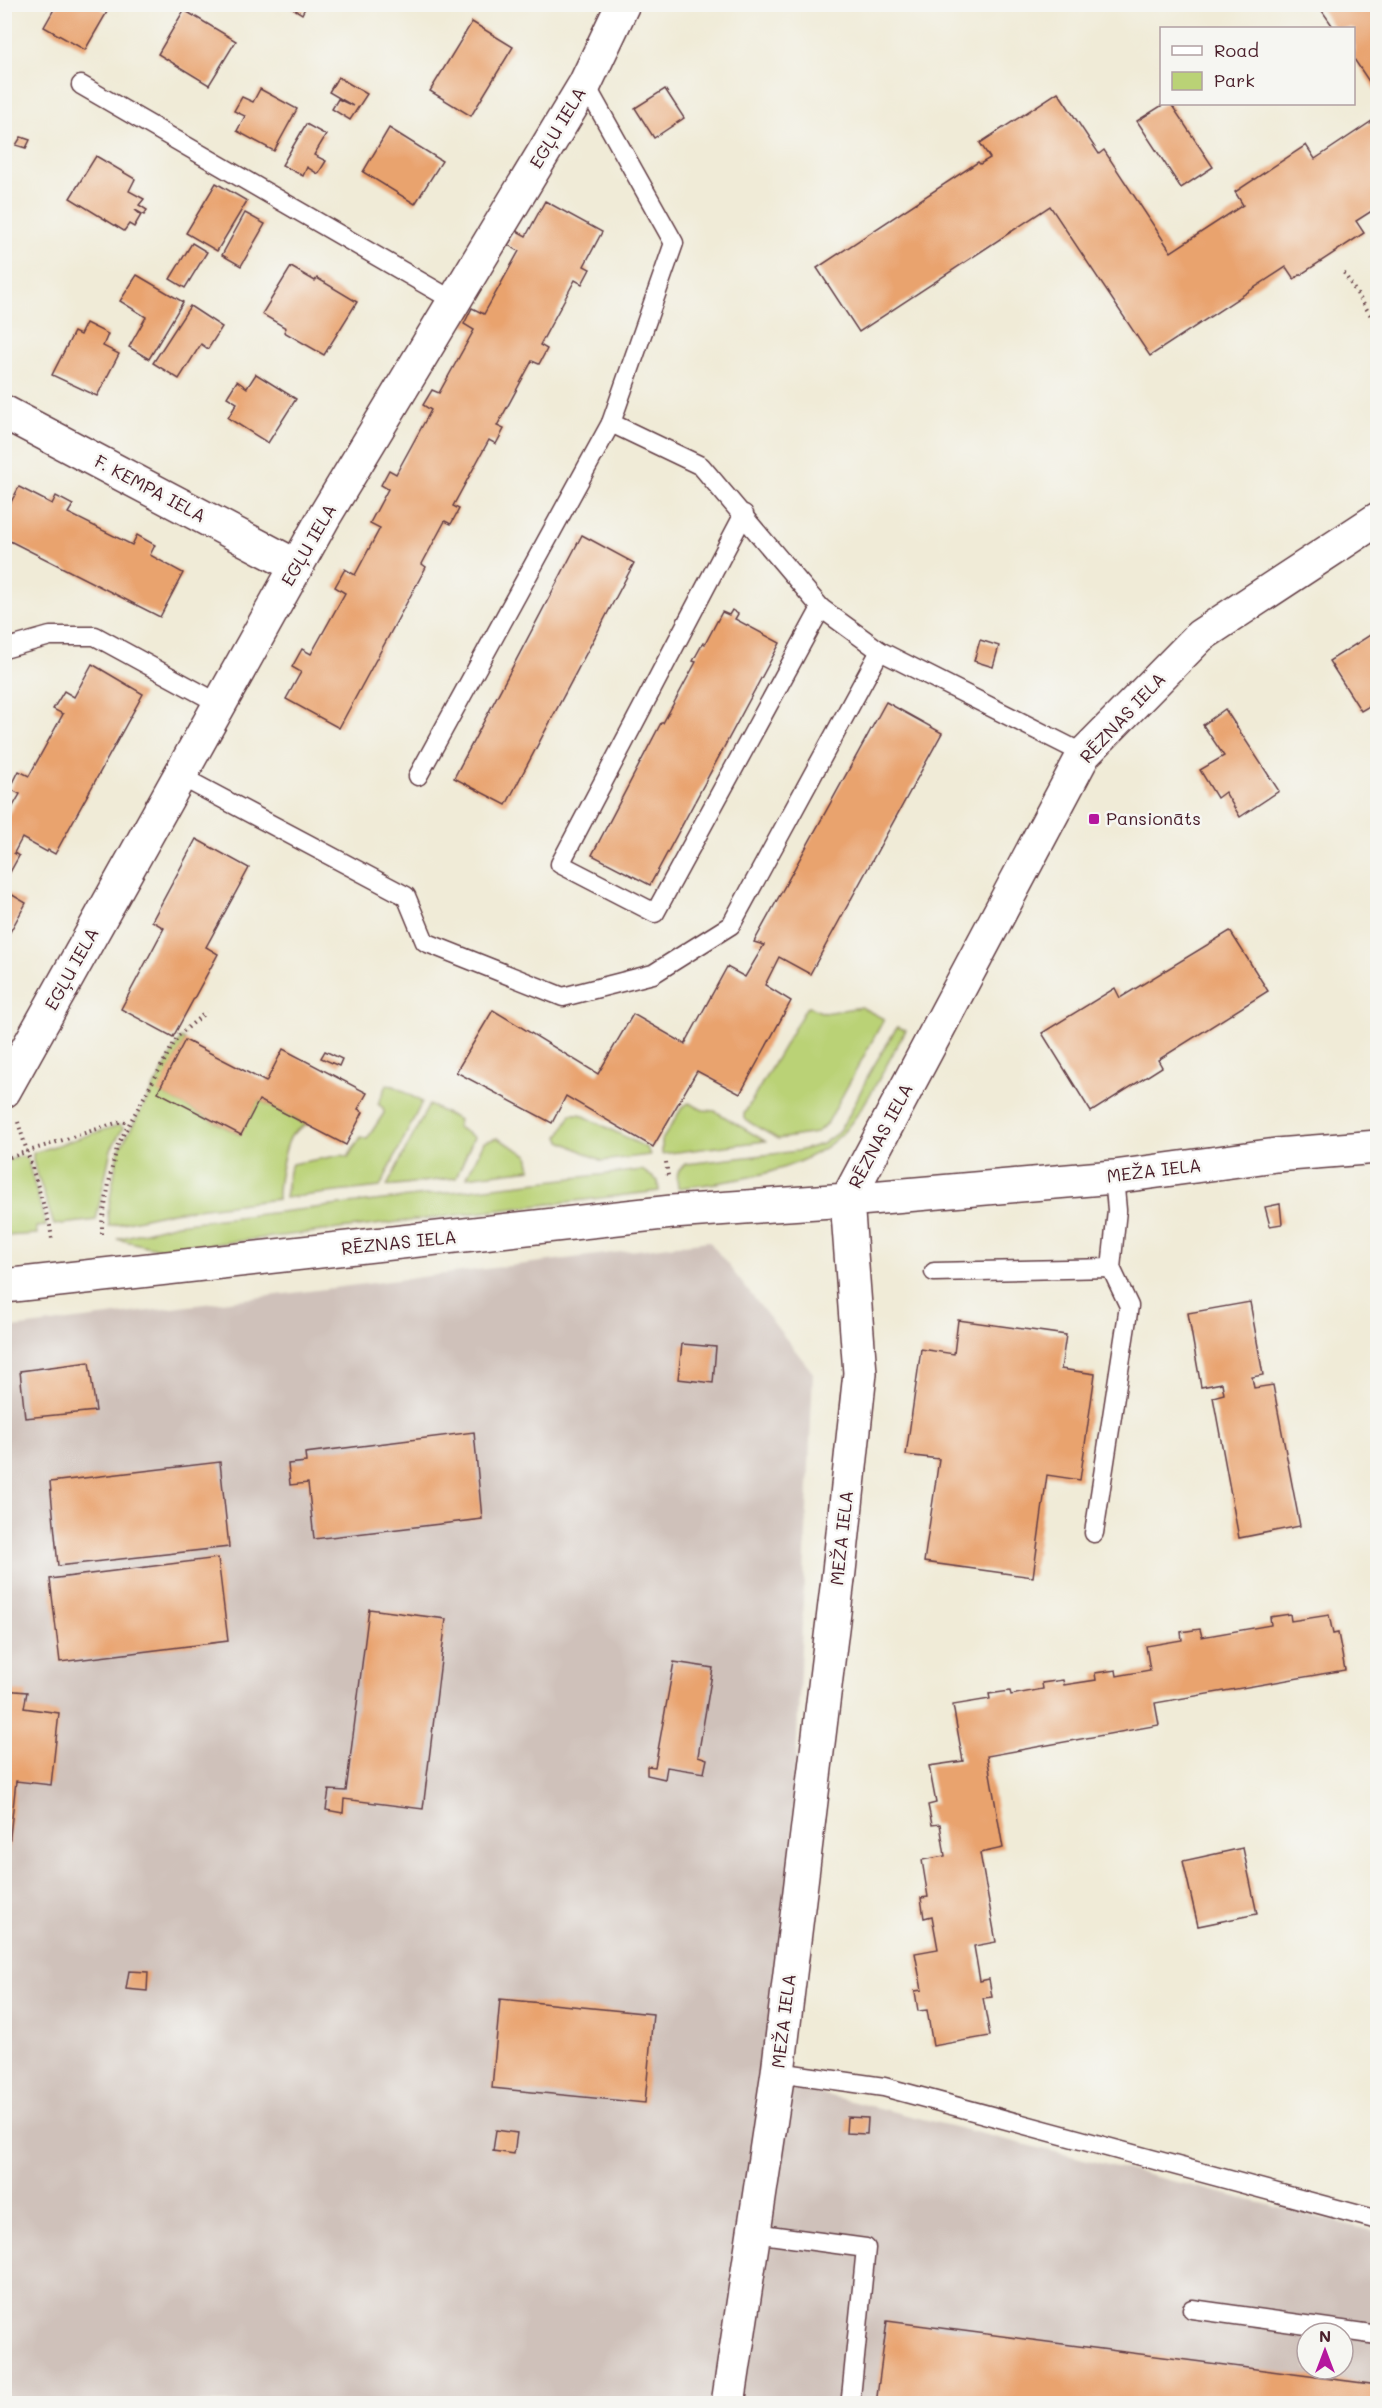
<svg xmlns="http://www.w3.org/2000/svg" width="1382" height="2408" font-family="Mali,sans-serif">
<rect width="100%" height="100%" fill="#f6f6f2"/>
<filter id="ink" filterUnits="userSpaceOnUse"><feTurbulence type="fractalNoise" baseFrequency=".0167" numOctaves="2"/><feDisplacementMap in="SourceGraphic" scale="12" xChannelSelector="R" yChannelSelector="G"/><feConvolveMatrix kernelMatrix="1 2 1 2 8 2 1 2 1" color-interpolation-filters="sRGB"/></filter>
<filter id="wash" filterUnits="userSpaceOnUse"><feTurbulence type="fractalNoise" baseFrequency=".008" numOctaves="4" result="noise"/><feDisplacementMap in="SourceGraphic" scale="24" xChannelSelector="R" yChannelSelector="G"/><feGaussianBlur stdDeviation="1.35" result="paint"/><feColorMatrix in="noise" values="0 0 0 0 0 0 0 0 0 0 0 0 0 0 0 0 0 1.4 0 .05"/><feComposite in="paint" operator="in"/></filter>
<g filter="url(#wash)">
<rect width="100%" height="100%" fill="#f0ebd7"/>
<path fill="#cfc1ba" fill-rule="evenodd" d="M709,1241l104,132 -31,711 595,148v171h-1372l-1,-1074zM1307,2333h36v36h-36z"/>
<g fill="#bad276" stroke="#827850" stroke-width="1.5">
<path d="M809,1007l15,6 37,-6 23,12 -56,103 -12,11 -38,6 -31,-18 -3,-3v-4l62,-106z"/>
<path d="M897,1027l9,3c-19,32 -35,69 -59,98 -36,44 -116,54 -169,60 -1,-11 -3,-18 8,-24l112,-13 24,-7 15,-11 11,-16 22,-45z"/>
<path d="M181,1038l4,2 -26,52 81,43 19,-35 48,25c-6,3 -12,5 -16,11 -7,12 -14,49 -13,63l-106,13 -63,14 -1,-14 10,-60z"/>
<path d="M387,1085l7,1 28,16 -42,85 -95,11 4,-27 3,-7 50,-9 6,2 13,-20 6,2 17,-26 -1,-5 -5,-4z"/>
<path d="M689,1103l14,7 12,1 50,30 -103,13v-14l21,-34z"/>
<path d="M429,1105l30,15 -2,7 17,10 -18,41 -69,8z"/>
<path d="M571,1114h9l67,34 3,7 -48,6 -41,-20 -2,-4z"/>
<path d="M119,1125l4,3 -12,21 -15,71 -42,5 -21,-64v-8z"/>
<path d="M497,1138l31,17 3,14 -64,8 17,-35z"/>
<path d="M22,1156l5,2 19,68 -10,1 1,7 -32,2v-75z"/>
<path d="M642,1170l16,11 1,10 -495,59 -47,-11 60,-15z"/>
</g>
<g id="blocks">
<g fill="#e9a36e">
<path d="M57,4h37l13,8 -22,38 -41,-23z"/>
<path d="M286,4h21l-5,10z"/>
<path d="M1326,4h52v91l-24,-36v-31h-20l-14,-20z"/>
<path d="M184,10l52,31 -27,44 -51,-31z"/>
<path d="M472,22l41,25 -42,69 -41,-25z"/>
<path d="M338,77l29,17 -17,26 -18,-11 6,-10 15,7 -24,-14z"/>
<path d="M260,89l37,20 -23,42 -37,-20 8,-15 -11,-5 8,-14 11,5z"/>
<path d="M665,89l19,29 -30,20 -19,-30z"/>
<path d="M1058,92l41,62 5,-4 67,102 72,-47 -8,-13 71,-47 9,14 63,-42v90l-22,14 8,12 -70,46 -8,-12 -136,89 -100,-150 -191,126 -42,-64 161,-106 2,2 10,-6 -10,-15z"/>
<path d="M1164,104h7l42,63 -32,21 -44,-67z"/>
<path d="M306,124l20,11 -12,20 12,6 -8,13 -11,-7 -4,9 -21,-11z"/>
<path d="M389,128l53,33 -27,43 -52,-32z"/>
<path d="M21,137l9,3 -4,8 -10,-3z"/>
<path d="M96,156l39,23 -6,12 15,8 -5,6 8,5 -3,5 -9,-5 6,5 -7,12 -5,-3 -5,7 -54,-33z"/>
<path d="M216,183l31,18 -30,50 -31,-18z"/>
<path d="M545,201l57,31 -18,34 6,3 -8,15 -7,-4 -35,65 7,4 -8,15 -7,-3 -35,65 7,3 -8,15 -7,-4 -36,66 6,3 -8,15 -6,-3 -23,43 4,3 -87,161 -53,-29 15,-27 -9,-5 10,-18 9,5 34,-61 -10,-6 10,-18 10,6 25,-47 -10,-5 18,-34 -7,-4 8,-15 7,4 35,-64 -8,-5 9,-15 7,3 35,-63 -10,-6 8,-16 12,6 35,-63 -11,-6 9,-14 9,5z"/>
<path d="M245,213l20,11 -24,42 -19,-11z"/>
<path d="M192,243l15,9 -22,36 -15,-9z"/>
<path d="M291,267l24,14 2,-3 40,24 -33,53 -40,-23 2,-4 -24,-14z"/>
<path d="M137,275l46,27 -34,57 -20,-12 17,-30 -26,-16z"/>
<path d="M190,306l32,21 -14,22 -7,-5 -22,35 -26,-16z"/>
<path d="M86,323l22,11 -5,12 16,8 -22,42 -45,-21 22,-43 6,3z"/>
<path d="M256,374l40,25 -28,44 -40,-25 9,-15 -10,-6 10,-16 10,7z"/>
<path d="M19,487l33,17 4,-8 17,9 -5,8 64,32 5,-10 18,10 -5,10 33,18 -23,44 -156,-79v-39l7,3z"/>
<path d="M582,535l52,28 -128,242 -52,-27z"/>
<path d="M732,610l6,4 -3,5 45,24 -130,242 -58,-30 69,-132h2l33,-61 -3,-1 10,-18 2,1 17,-32 7,3z"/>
<path d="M1378,630v71l-17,10 -32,-50z"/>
<path d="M980,640l19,6 -6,21 -19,-6z"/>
<path d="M92,664l51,30 -88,160 -7,-4 -1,2 -25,-14 -8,15 5,3 -15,27v-61l16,-28 -10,-5 9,-18 10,5 34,-62 -10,-5 11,-18 10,6z"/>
<path d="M886,702l56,31 -132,241 -31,-17 -14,28 26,16 -51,93 -43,-23 -44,76 -87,-51 -14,27 -96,-51 37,-62 105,64 35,-60 52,30 42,-77 18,10 19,-32 -10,-3z"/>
<path d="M1225,709l54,82 -39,26 -15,-25 -8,6 -17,-28 24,-14 -21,-31z"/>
<path d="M196,839l53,29 -43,79 12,7 -45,83 -52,-28 43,-81 -12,-7z"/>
<path d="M4,890l22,13 -22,40z"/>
<path d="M1230,931l38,60 -110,69 4,7 -71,45 -49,-79 73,-45 5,10z"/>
<path d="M185,1040l81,42 17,-33 84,44 -9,16 5,3 -17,33 -87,-45 -18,35 -83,-43z"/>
<path d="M325,1051l17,8 -3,7 -18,-8z"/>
<path d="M1280,1204l2,20 -12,2 -5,-19z"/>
<path d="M1250,1302l13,73 -11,2 2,11 19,-3 27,141 -61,12 -26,-141 11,-3 -2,-11 -21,4 -13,-74z"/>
<path d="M958,1320l108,15 -5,34 34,5 -15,106 -33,-5 -14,102 -109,-15 15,-103 -33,-4 15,-106 33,5z"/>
<path d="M682,1344l34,3 -3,36 -35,-4z"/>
<path d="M89,1362l7,49 -71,7 -5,-47z"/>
<path d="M474,1432l8,87 -168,20 -6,-56 -18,2 -2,-21 18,-2 -1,-9z"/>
<path d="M220,1462l9,85 -171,19 -8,-84z"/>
<path d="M218,1558l10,83 -168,21 -10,-83z"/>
<path d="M369,1609l77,10 -23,190 -79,-10 -1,14 -17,-3 3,-20 17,1z"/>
<path d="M1290,1614l1,7 38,-6 4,19 5,-1 7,37 -190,33 4,22 -172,31 16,92 -23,5 16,89 -22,4 6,35 9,-2 3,18 -9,1 7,38 -57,10 -6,-36 -9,1 -3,-20 7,-1 -7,-37 23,-4 -6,-33 -8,2 -3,-20 7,-1 -6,-37 23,-4 -5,-32 -8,1 -4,-20 8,-2 -7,-37 34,-5 -10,-56 37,-6 -1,-5 21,-3 1,4 32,-6 -1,-6 21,-3 1,5 32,-5 -1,-7 21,-3 1,6 33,-6 -4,-24 36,-6 -1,-8 19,-3 2,8 69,-12 -1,-8z"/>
<path d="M674,1662l39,6 -15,88 9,3 -3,14 -37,-6 -2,12 -18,-4v-9l8,1z"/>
<path d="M4,1690l23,2 -3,16 35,5 -8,72 -35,-4 -10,92z"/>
<path d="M1243,1848l14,66 -59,12 -15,-65z"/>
<path d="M129,1971l19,1 -1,19 -21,-2z"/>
<path d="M500,1999l153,15 -8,89 -153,-15z"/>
<path d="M847,2117l21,1 -1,16 -21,-1z"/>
<path d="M496,2130l21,3 -3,21 -21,-3z"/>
<path d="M887,2321l491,64v19h-502z"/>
</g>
</g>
</g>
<g filter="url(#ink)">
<use href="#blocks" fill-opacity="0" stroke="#633e45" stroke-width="1.5"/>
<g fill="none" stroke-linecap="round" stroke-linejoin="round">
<g stroke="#633e45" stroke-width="21">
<g id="service">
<path d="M585,84l89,159 -63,180 90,43 120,142 59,43 204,103"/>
<path d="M81,85l373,216"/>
<path d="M744,514l-184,350 95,49 166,-305"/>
<path d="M4,649l46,-13h45l123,67"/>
<path d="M178,775l228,121 19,46 138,55 90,-23 78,-49 149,-274"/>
<path d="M418,776l193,-353"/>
<path d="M934,1272l177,-4 6,-58 -3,-33"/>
<path d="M1094,1533l35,-227 -18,-38"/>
<path d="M778,2072l106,15 494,133"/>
<path d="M754,2233l112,15 -15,149"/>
<path d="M1192,2309l186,26"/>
</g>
</g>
<g stroke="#633e45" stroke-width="36">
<g id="minor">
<path d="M4,412l292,154"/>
<path d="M4,1091l320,-574 261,-433 38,-80"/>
<path d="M728,2404l50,-332 61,-501 21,-198 -13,-173 267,-23 162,-22 102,-8"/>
</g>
</g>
<g stroke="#633e45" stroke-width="36">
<path id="primary" d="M4,1286l668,-74 175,-12 237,-446 116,-118 178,-117"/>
</g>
<g stroke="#633e45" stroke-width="4" stroke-dasharray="1.5 4.5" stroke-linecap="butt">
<path d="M1344,273l34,54"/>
<path d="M18,1122l32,104 2,13"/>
<path d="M4,1159l118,-38 7,2"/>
<path d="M666,1162l2,14"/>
<path d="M102,1234v-11l9,-51 7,-28 60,-108 28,-24"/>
</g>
<use href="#service" stroke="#fff" stroke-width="18"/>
<use href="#minor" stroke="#fff" stroke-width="33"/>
<use href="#primary" stroke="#fff" stroke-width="33"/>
</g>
</g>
<rect fill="#b5179e" stroke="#f6f6f2" stroke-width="2" x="1088" y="813" width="12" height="12" rx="3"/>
<g text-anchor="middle" stroke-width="5" stroke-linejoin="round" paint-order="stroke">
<g font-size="18" fill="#4a1f2b" stroke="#f6f6f2">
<text transform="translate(558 128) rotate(-59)" y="6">EGĻU IELA</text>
<text transform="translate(150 489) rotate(28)" y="6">F. KEMPA IELA</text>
<text transform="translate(309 545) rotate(-60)" y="6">EGĻU IELA</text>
<text transform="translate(1123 718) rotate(-47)" y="6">RĒZNAS IELA</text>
<text transform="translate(72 969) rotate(-61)" y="6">EGĻU IELA</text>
<text transform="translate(881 1136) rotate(-62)" y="6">RĒZNAS IELA</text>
<text transform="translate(1154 1171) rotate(-7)" y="6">MEŽA IELA</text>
<text transform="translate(399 1243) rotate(-6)" y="6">RĒZNAS IELA</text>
<text transform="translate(842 1538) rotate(-84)" y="6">MEŽA IELA</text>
<text transform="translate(784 2021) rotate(-83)" y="6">MEŽA IELA</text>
</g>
<g font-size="18" fill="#4a1f2b" stroke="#f6f6f2" text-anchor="start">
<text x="1106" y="825">Pansionāts</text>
</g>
</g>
<rect width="1382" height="2408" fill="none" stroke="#f6f6f2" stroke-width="24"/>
<rect x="1160" y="27" width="195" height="78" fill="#f6f6f2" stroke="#b1a0a2" stroke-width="1.5"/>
<rect x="1172" y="46" width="30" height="9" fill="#ffffff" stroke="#b1a0a2" stroke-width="1.5"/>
<text x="1214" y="57" font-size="18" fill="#4a1f2b">Road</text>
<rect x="1172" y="72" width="30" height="18" fill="#bad276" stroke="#b1a0a2" stroke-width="1.5"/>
<text x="1214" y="87" font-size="18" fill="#4a1f2b">Park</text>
<g transform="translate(1325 2351)"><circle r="28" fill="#f6f6f2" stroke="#b1a0a2" stroke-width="1.5"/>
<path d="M0-4.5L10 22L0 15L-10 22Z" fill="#b5179e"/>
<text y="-9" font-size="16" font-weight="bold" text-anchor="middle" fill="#4a1f2b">N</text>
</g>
</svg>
